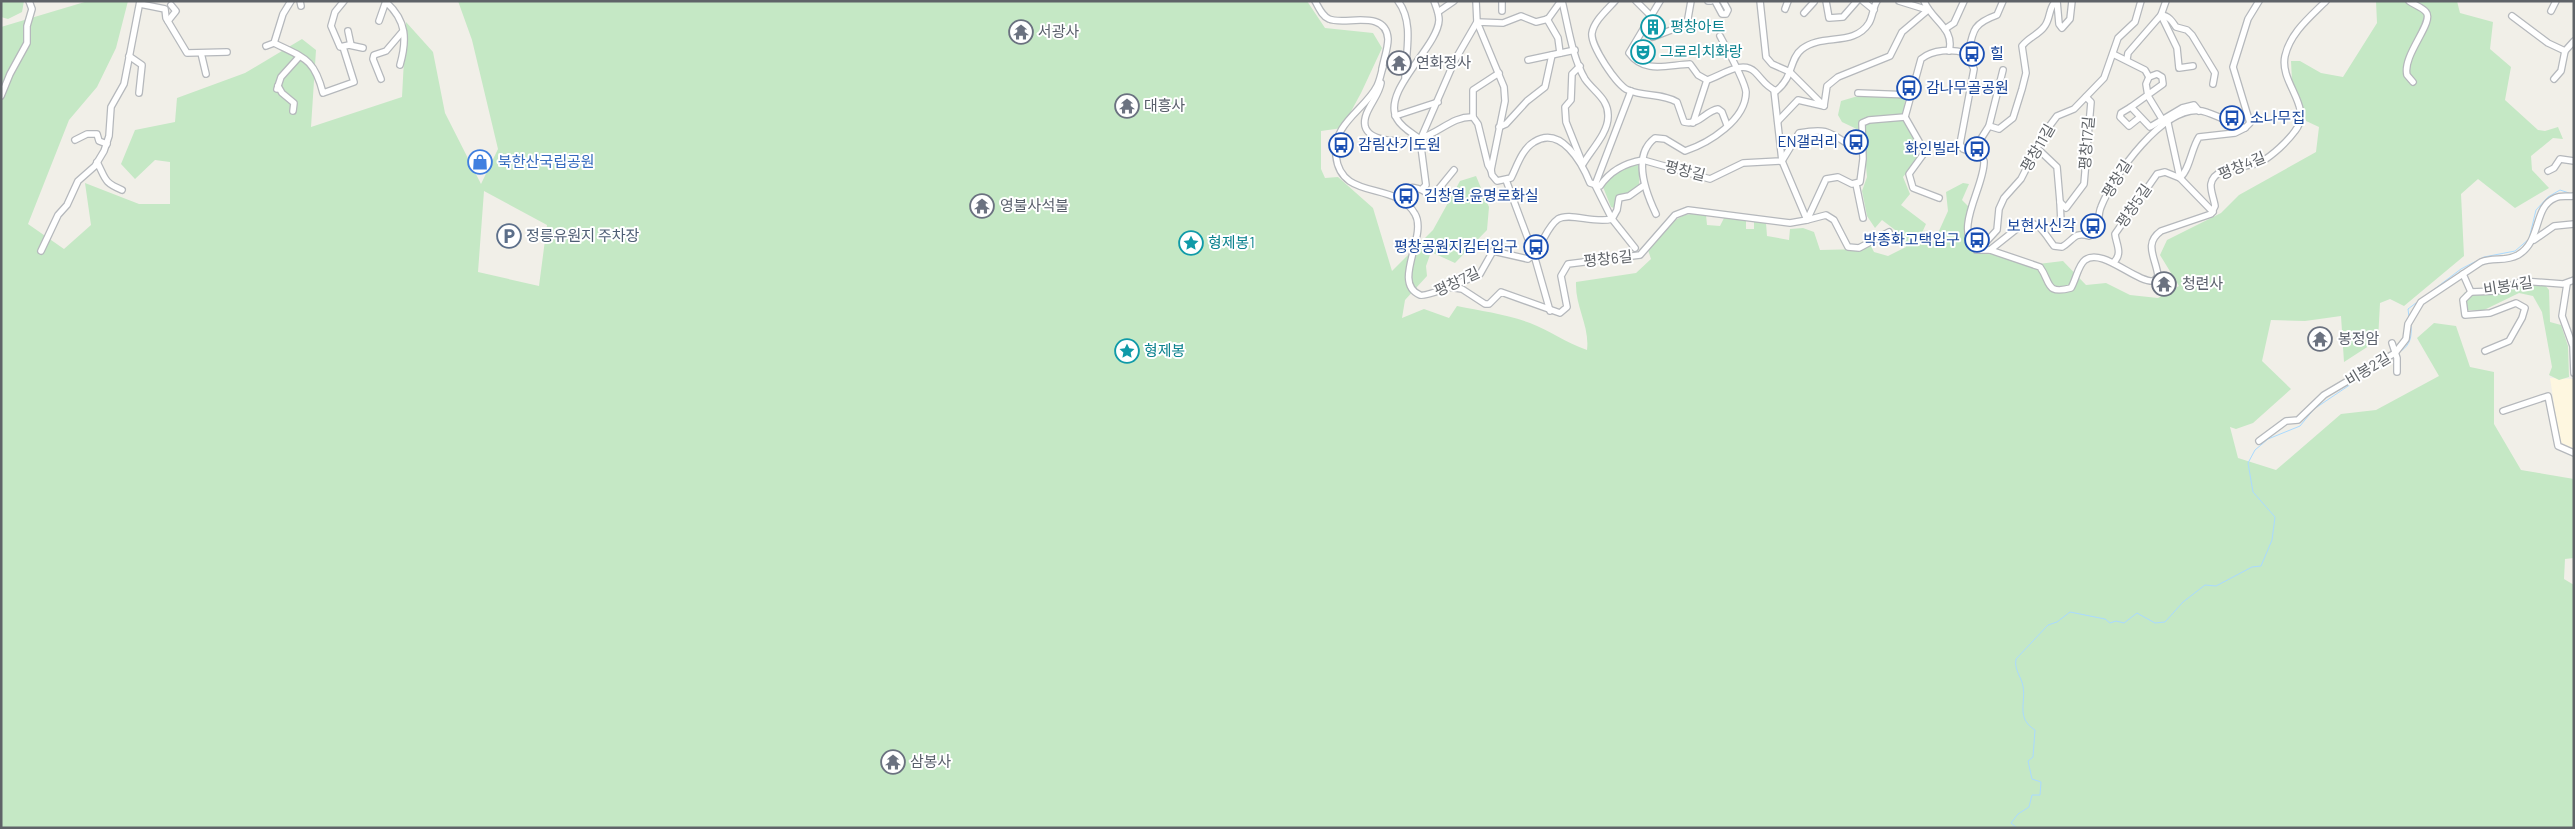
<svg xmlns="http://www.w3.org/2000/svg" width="2575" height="829" font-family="Barlow,'Noto Sans KR',sans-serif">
<rect width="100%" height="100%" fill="#f1efe8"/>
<path fill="#fef7e0" d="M2550,378l24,1v70l-14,-7z"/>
<g fill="#c5e8c5" fill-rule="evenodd">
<path d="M1,1h23l-2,11 -14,7 -7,-2z"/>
<path d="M88,1h40l-12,47 -19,39 -28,33 -41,104 36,25 27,-24 -6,-42 54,21h31v-42l-15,-2 -20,19 -14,-15 14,-34 40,-8 2,-24 68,-25 57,-34 14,11 -5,77 91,-30 4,-75 27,30 12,61 36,71 17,-35 -26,-109 -14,-39h849l18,27 48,5 9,15 -21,45 -19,35 -21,3v38l4,9 13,-1 35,31 19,63 41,-41 27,-49 16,-5 13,31 -2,23 -32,33 -24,-11 -5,14 1,10 -22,24 -3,18 22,-9 25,9 8,-12c24,5 49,8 73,17 19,7 36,20 57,27 3,-24 -12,-43 -11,-68l60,-9 15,-14 -3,-9c19,-20 27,-42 58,-35l1,10 13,1 4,-8 22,2v9h8v-8l12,2 1,13 22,4 1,-11 13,-1 11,4 6,18 42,-1 9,-3 3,6 14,4 18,-9 -3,-11 -21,-16 -7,8 -8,-12 -5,-25 5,-14 -4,-45 -21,-10 -4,-7 3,-14 17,-5 48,-1c-4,20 1,31 12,48l-9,8 9,7 -15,19 7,17 -9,11 25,19 -6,13 14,5 14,-31 -2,-19 17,-9 6,1 -7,16 7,7 -5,20 2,17 5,5 17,2 41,14 34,-4 23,24 20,-2 24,12 28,3 21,-12 -19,-31 7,-15 54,-27 18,-18 77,-43 3,-25 -13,-6 -14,-40 -1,-20h9l21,12 22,4 34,-54 -1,-22h81l3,12 33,9 -3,27 21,18 -6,33 33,30 7,1 13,-4 5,12 -10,-1 -22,18 1,14 17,18 -34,20 -37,-29 -17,15 3,62 -60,50 -14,-7 -10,4 -2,37 -34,22 -3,-46 -36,5 -34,-1 -9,41 29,28 -38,34 -17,6 -6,-2 8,31 38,12 65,-56 35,-4 63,-34 -22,-38 17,-15 22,3 14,41 24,5v52l27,46 53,9v79l-9,1 -1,20 10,6v243h-2573v-801zM484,191l63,34 -8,61 -61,-14z"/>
<path d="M1640,162l-1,26 -22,9 -3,11 -3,-1 -8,-20 13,-16z"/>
<path d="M2531,283l13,1 5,6 1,32 11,3 7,21 1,31 -10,3 -10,-5 3,-8 -10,-55 -9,-16 -14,-3 -37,18 -15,-1 -8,-10 6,-8 23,3z"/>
</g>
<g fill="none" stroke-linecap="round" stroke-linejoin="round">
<g stroke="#aadaff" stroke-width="1">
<path d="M2409,317l-1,-8 53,-40 23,-12 31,-6 14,-12 7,-29 12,-13 12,-7 9,3"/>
<path d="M2401,351c9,-6 11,-14 10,-25"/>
<path d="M2017,828l-6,-5 7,-9 11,-7 3,-12h8l1,-13 -9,-3 -4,-18 5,-4 2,-27c-19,-12 -9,-26 -12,-44 -2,-10 -9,-16 -7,-27l32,-34 9,-3 13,-10 35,7 5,4 6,-2 8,2 13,-10 18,10 10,-1 18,-20 22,-17 11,1 36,-19 9,-1 11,-26 3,-23 -22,-25 -5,-29 7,-13 13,-11 32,-13 14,-17 43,-29 26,-13"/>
</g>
<g stroke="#b5b8bc" stroke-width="8">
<g id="minor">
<path d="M300,1l1,5"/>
<path d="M344,1l-9,11 -4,14 9,21 9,-2 14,3"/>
<path d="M1315,1c4,7 7,15 14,18 15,7 57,-11 59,20 0,9 -4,20 -6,30"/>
<path d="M1398,1c16,21 8,51 7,76"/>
<path d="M1476,1l1,21 27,65 1,14 -14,69 1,5 5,6 14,-3c6,-12 11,-29 23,-36 27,-17 48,21 56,41l10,3c10,-15 25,-23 43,-26l67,19 33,-16 39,-2 17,-28c27,-5 29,-2 52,13l11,-1"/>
<path d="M1502,1v10"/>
<path d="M1562,1c6,24 10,56 23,78 9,13 24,20 23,38 0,16 -17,33 -25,47"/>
<path d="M1615,1c-8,9 -21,20 -23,32 -2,12 25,53 36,57 16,7 34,3 49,12l7,20c15,4 21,-11 34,-13l4,3 5,13"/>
<path d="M1636,1l16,16"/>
<path d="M1660,1l-31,52c15,21 38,12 61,11l8,11 9,5c14,-4 35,-21 48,-8 8,8 10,14 21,19 18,-14 13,-32 26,-42 20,-16 52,-2 67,-26 4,-7 4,-16 8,-22"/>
<path d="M1708,1h3"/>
<path d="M1715,1l7,13h4l2,-4 -5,-9"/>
<path d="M1760,1l6,56 6,7 18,8 34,34"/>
<path d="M1826,1l3,17 14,-1 14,-16"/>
<path d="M1863,1l11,9"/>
<path d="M1899,1l29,9"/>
<path d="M1924,1c8,20 31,27 25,50"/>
<path d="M2057,1l2,23 3,4 8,-9 2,-18"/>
<path d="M2166,1l-5,14 16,33 2,20 14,-2"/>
<path d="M2409,1c5,4 13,6 17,11 9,10 -24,43 -19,63l6,7"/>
<path d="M386,2c21,19 21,38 14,63"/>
<path d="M140,4l25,5 1,9 21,35 40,-1"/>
<path d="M1785,9l3,-8"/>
<path d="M2551,11l5,-10"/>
<path d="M1438,12l16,-11"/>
<path d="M1804,13l10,-11"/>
<path d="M2512,16l36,27 17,8 9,-10"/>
<path d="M1547,19l11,19 2,15"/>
<path d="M168,21l8,-10 -5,-6"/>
<path d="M379,21l7,-20"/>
<path d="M1945,29l9,-6 10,-22"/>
<path d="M348,31l3,14"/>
<path d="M1653,37l34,-13 4,-23"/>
<path d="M274,43l9,-29 8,-13"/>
<path d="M266,46l8,-3c30,15 40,15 49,50l31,-11 -11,-35"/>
<path d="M201,53l5,21"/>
<path d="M2113,54l32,16 4,7"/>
<path d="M1968,55c5,-24 4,-31 29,-40l6,-14"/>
<path d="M129,56l13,9 -3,28"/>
<path d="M2127,59l1,-6 33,-38c8,1 11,6 15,12l11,3 5,5 23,38 -2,11"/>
<path d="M1528,60l47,-10"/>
<path d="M1580,66l-8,8 -1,26 -6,7 1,15 16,40"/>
<path d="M1383,67c-2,6 -3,13 -6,19 -12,24 -45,37 -41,70 5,46 60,24 79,58 13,22 -24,69 5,81 5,3 51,-17 60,-21l13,-23 35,8c15,-11 17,-31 30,-40 12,-7 36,5 54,0l5,-9 2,-12 10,-2 14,-10"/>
<path d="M381,79l-8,-20 1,-4 12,-4 17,-20"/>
<path d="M2554,79l7,-8 4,-20"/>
<path d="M1381,83c-2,14 -19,29 -16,43 4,17 42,17 56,12 18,-5 32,-22 52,-21l5,7 10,41 3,5"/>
<path d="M278,86l4,7 12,10 -1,8"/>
<path d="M277,89l4,-12 18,-20"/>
<path d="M1774,90l8,71 25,59 19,-5 8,5 14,27 11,1 30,-16"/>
<path d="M1631,91l-36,94 17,34 23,29"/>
<path d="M1858,93l53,2"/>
<path d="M1,96l9,-22 17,-31v-17l5,-17 -3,-8"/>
<path d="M2131,107l32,-23 -1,-7 -5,-3 -8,3 -3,7 2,12 14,23"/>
<path d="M1395,116l43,-14"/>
<path d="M1473,117v-27l26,-17"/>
<path d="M1905,117l20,35 -16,22 4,14 26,10"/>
<path d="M2139,118l-10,8 -9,-9 1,-4 10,-6 19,20 32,-19 12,-3 5,6"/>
<path d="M1778,121l20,-21 26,6 3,-20 11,-9 52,-21 12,-24 26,-22"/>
<path d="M1693,123l14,-43"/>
<path d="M2168,123l12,55 33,34"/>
<path d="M1989,126l10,3 14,-11 9,-29 4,-16 -4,-27c7,-9 16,-11 22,-19 7,-8 4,-19 12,-26"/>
<path d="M1499,127l7,-3 21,-23 18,-14 7,-32"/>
<path d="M1421,138l34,-78 22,-38 26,1 18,-7 15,6 12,-3 13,-18"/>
<path d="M1420,139c-8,-6 -18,-11 -23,-20 -16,-28 41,-72 42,-99 0,-7 -3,-13 -5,-19"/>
<path d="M1420,139l6,46 -4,4"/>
<path d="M75,140l12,-6h10l2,7 8,3"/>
<path d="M2038,149l19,18 3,35 6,6 18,-24 7,-82 -5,-5"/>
<path d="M1972,153l17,-27 14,-56"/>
<path d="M97,162c9,17 6,20 25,28"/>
<path d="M2548,171l6,-3 6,-9 14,2"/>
<path d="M1506,180l28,75 16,56"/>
<path d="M1856,184l7,34"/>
<path d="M1398,197c10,-15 22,-10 34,0l22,-27"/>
<path d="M2060,202l1,20"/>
<path d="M1656,214c-10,-21 -25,-58 -1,-76l10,1 20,12c24,-8 61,-31 61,-59 -1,-11 -20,-45 -26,-56"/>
<path d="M2534,240l20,-14 20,-2"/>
<path d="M1972,245l13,-2 12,-13 2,-21 5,-11 17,-19 24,-47 12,-16 17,-7 30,-31 14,-40 17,-16 6,-21"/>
<path d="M1990,250l50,17c11,15 5,28 31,21 5,-8 7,-23 14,-28 17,-13 51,23 69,21l4,-5c-2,-18 -15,-32 3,-45l50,-17 4,-8c-1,-7 -5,-16 -4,-22 3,-19 37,-16 50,-22 12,-7 26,-20 34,-31 19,-24 -16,-48 -10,-75 5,-23 25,-39 41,-55"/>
<path d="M41,251l17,-36 9,-10 11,-24 17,-15 9,-15 5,-15 2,-29 13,-23 16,-83"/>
<path d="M2114,262c9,-9 2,-18 1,-28l42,-60 8,-2 15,6c10,-9 11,-29 19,-41l36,-4 10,-5"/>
<path d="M2463,274l8,18"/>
<path d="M2567,284l-5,32 11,30 1,27"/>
<path d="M1448,287l14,2 23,15h4l12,-12 59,21 7,-6 -6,-31 7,-12 72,-9 35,-40 13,-5 8,1 94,12 17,-3 19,-41 12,-2 14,7 8,-2 3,-23 -1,-36 7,-3 36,-3 16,-58c12,-10 31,-10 45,-6l8,16 -14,75 3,5 18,7 3,5c1,25 -31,67 -8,89h14l34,-27c15,-3 22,13 30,23l8,1c11,-6 12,-16 27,-11 14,-6 7,-17 12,-29 12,-31 63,-103 101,-96 14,3 29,13 43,17l5,-5 -17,-56 15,-48 11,-18"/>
<path d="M2392,343l5,15v14"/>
<path d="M2485,351l24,-10 13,-23 3,-10 -9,-5 -26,10 -25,2 -2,-15 8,-8 26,-1 25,-10 41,3 11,-4"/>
<path d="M2503,411l45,-15 10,50 16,7"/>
<path d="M2259,441l27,-20 12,-1 26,-25 71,-42 11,-14 2,-15 13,-22 60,-40c13,-5 24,0 37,-7 24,-14 15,-48 37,-57 6,-3 12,-1 19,-2"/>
</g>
</g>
<use href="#minor" stroke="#fff" stroke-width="5.5"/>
</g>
<defs>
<g id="building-ring" transform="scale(1.25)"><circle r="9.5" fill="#fff" stroke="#0f9aa8" stroke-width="1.5"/><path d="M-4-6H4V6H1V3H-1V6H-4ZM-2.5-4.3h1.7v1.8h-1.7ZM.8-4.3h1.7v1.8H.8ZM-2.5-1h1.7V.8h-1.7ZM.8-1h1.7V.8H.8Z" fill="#0f9aa8"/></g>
<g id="temple-ring" transform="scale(1.25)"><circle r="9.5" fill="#fff" stroke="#6b7280" stroke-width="1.5"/><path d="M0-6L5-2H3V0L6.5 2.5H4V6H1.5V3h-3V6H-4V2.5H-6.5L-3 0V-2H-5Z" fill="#6b7280"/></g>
<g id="theatre-ring" transform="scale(1.25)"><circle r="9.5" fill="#fff" stroke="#0f9aa8" stroke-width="1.5"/><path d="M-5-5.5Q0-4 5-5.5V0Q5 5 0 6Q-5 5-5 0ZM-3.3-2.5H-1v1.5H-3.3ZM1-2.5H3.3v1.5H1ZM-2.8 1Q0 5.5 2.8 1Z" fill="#0f9aa8"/></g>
<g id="bus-ring" transform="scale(1.25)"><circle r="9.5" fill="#fff" stroke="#1a4fb4" stroke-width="1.5"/><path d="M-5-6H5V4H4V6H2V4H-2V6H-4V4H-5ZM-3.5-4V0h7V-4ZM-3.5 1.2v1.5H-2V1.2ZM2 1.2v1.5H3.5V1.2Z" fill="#1a4fb4"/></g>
<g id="shop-ring" transform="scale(1.25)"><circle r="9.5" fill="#fff" stroke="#3f7fe0" stroke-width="1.5"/><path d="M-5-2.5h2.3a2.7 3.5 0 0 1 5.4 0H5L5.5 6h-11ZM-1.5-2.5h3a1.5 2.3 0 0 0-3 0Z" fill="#3f7fe0"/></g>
<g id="parking-ring" transform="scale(1.25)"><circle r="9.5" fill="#fff" stroke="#5c6f8a" stroke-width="1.5"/><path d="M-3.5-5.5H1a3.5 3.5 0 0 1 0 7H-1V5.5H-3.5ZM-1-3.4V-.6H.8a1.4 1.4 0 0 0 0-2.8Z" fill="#5c6f8a"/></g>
<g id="sight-ring" transform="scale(1.25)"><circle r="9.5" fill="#fff" stroke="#0f9aa8" stroke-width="1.5"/><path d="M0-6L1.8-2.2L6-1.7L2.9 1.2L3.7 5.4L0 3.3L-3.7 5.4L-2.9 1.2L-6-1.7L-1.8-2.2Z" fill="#0f9aa8"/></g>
</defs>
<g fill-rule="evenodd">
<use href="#building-ring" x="1653" y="27"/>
<use href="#temple-ring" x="1021" y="32"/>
<use href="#theatre-ring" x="1643" y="52"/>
<use href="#bus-ring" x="1972" y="54"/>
<use href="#temple-ring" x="1399" y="63"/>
<use href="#bus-ring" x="1909" y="88"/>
<use href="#temple-ring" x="1127" y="106"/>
<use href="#bus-ring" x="2232" y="118"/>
<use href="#bus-ring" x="1856" y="142"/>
<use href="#bus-ring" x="1341" y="145"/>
<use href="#bus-ring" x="1977" y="149"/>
<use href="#shop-ring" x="480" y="162"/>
<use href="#bus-ring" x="1406" y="196"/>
<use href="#temple-ring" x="982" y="206"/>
<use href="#bus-ring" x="2093" y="226"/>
<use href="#parking-ring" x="509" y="236"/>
<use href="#bus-ring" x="1977" y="240"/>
<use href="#sight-ring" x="1191" y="243"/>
<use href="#bus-ring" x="1536" y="247"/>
<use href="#temple-ring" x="2164" y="284"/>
<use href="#temple-ring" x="2320" y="339"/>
<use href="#sight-ring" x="1127" y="351"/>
<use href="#temple-ring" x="893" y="762"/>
</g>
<g text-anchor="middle" stroke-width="4" stroke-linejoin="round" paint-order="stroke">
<g font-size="15" fill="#0d838f" stroke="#fff" text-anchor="start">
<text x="1670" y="32">평창아트</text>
<text x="1660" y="57">그로리치화랑</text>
<text x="1208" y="248">형제봉1</text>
<text x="1144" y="356">형제봉</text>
</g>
<g font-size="15" fill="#5b616d" stroke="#fff" text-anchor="start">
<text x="1038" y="37">서광사</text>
<text x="1416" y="68">연화정사</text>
<text x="1144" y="111">대흥사</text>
<text x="1000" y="211">영불사석불</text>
<text x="2182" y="289">청련사</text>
<text x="2338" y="344">봉정암</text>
<text x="910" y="767">삼봉사</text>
</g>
<g font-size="15" fill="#164399" stroke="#fff" text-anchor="start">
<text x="1990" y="59">힐</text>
<text x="1926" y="93">감나무골공원</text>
<text x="2250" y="123">소나무집</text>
<text x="1838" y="147" text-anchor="end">EN갤러리</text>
<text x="1358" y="150">감림산기도원</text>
<text x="1960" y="154" text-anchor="end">화인빌라</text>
<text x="1424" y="201">김창열.윤명로화실</text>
<text x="2076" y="231" text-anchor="end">보현사신각</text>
<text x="1960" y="245" text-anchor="end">박종화고택입구</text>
<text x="1518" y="252" text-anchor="end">평창공원지킴터입구</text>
</g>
<g font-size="15" fill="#5f6368" stroke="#fff">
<text transform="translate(2087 143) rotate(-85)" y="5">평창17길</text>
<text transform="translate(2038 148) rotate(-60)" y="5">평창11길</text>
<text transform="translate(2242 166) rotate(-22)" y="5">평창4길</text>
<text transform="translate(1685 171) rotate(14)" y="5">평창길</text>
<text transform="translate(2117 179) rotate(-58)" y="5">평창길</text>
<text transform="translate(2134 206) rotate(-55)" y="5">평창5길</text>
<text transform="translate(1608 259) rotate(-6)" y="5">평창6길</text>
<text transform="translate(1457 282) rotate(-25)" y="5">평창7길</text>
<text transform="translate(2508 286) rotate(-9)" y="5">비봉4길</text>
<text transform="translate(2368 369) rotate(-31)" y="5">비봉2길</text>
</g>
<g font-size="15" fill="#366cbe" stroke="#fff" text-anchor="start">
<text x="498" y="167">북한산국립공원</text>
</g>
<g font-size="15" fill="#4e5e75" stroke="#fff" text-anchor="start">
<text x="526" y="241">정릉유원지 주차장</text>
</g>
</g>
<rect width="2575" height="829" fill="none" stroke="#5f6368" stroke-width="5"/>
</svg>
